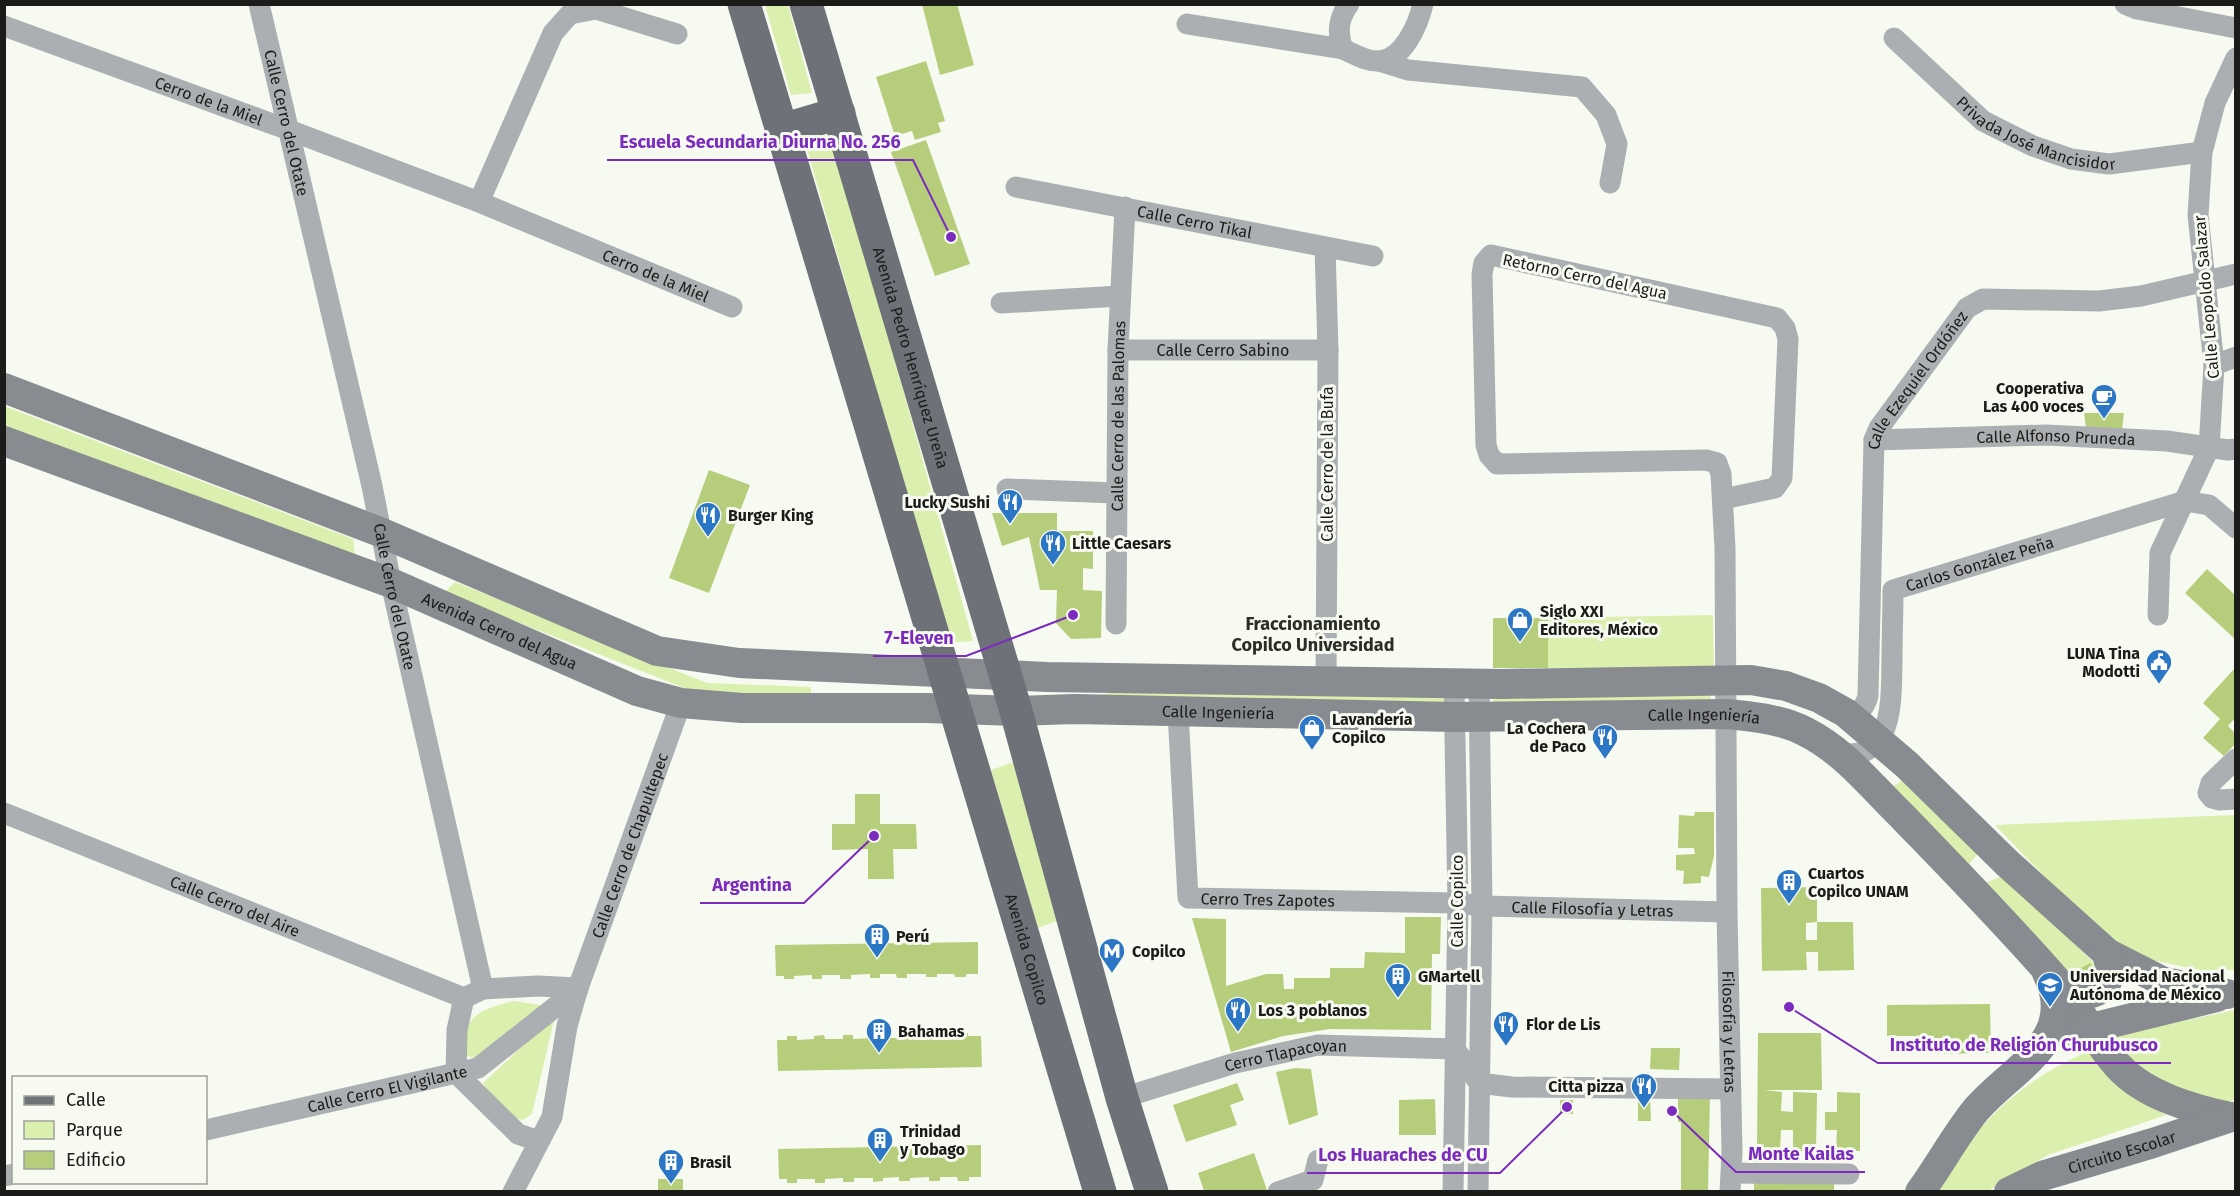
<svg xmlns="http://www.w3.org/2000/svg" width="2240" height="1196" font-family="'Fira Sans',sans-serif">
<rect width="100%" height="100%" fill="#f7faf1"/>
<g fill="#dbefae">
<path d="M765,5h23l24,88 -21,2z"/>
<path d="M835,145l138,496 -24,2 -142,-494z"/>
<path d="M4,406l349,133 3,22 -351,-134z"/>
<path d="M455,582l252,101 104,4v7l-109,1 -258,-102z"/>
<path d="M1713,615l1,60 -166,-7v-50z"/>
<path d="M1127,689l316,7 2,12 -362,-9z"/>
<path d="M1494,694h217l-1,14 -218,1z"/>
<path d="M1017,761l42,159 -21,8 -47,-158z"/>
<path d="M1905,779l77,70 -13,15 -79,-76z"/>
<path d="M2233,815l3,6 -1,149h-36l-56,-12 -37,-18 -111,-115z"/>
<path d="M2005,875l91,90 -20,20 -91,-102z"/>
<path d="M514,1001l26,4 -19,26 -44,28 -12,-4c-4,-40 15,-45 49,-54z"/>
<path d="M2235,1010v90l-9,2 -20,-1 -66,-29 -31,-35z"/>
<path d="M555,1016l-23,98 -9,6 -16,-4 -24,-33z"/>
<path d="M2091,1050l47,50 28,15 -118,40 -60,36 -57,1c20,-27 40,-56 64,-79 27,-27 61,-48 96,-63z"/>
</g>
<g fill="#b6cd7b">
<path d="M922,4h35l17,61 -34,10z"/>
<path d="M926,61l19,60 -7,2 3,9 -26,8 -3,-9 -17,5 -19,-59z"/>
<path d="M926,140l44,124 -35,12 -44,-124z"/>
<path d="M2084,413h40l-2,17 -36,-2z"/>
<path d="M709,470l41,15 -41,108 -40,-15z"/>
<path d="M992,513h65v18h36v38l-10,-1v22l19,1 -1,47 -30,1 -15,-16 1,-33h-17l-11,-53 -27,9z"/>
<path d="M2207,569l28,26v44l-50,-46z"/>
<rect x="1493" y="618" width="55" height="50"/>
<path d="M2235,668v50l-7,8 7,7v11l-11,12 -21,-18 17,-19 -17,-16z"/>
<path d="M855,794h25v30h36l1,25h-24l1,30h-26v-30l-36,1v-26h23z"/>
<path d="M1695,812h19v44l-5,21 -8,-1v7l-18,1 1,-13 -8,-1v-15l19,-1 -1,-6h-16l1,-33 15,1z"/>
<path d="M1817,887v35l-11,1v17h11v-18h36l1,48 -36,1v-19h-12l1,18 -45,1 -1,-83z"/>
<path d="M1405,917h36l-1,37h-8l-1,76 -101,-1 -47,7 -52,16 -39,-134 34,1v67l40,-12h17l1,15h10v-11h36v-10h34l1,-16 40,1z"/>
<path d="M978,942v32h-12v3h-11l-1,-3h-17v3h-11v-3h-19v4h-10l-1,-4h-16v4h-10v-4l-19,1v4h-11v-4h-18v4h-10v-4l-18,1v3h-10v-3h-8l-1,-31z"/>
<path d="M2090,963l9,15 -17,10 -8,-16z"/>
<path d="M1990,1004l1,49 -57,1v-18h-47v-31z"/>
<path d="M957,1033h11v3h13l1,31 -204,4 -1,-31h10v-4h10v4l17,-1v-3l10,-1 1,4h18v-4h10v4l19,-1v-3l11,-1v4h16v-4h11v4l19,-1v-3h10v3h18z"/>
<path d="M1758,1033h63l1,57h-58l18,2 -1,19 12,1v-20l24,1 -1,58h-23v-21h-12l-1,20 -23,-1z"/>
<path d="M1651,1048h29l-1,22 -29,-1z"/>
<path d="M1295,1068l16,1 7,46 -29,10 -13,-53z"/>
<path d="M1237,1083l7,17 -14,5 7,20 -51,17 -13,-37z"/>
<path d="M1837,1092l23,1v58h-24l1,-21h-12v-18h12z"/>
<path d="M1678,1095h32l-2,96h-27v-69h-3z"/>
<path d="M1638,1096h12l1,25h-13z"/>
<path d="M1435,1099l1,36h-37v-35z"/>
<path d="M1560,1100h13v14l-13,-1z"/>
<path d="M981,1145v32h-12v4h-11l-1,-4h-17v4h-11v-4l-19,1v3h-11v-4l-16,1v3l-10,1v-4h-19v4h-11v-4l-18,1v4h-10v-4h-18v4h-10v-4h-8l-1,-30z"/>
<path d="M1254,1153l13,37 -63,1 -6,-18z"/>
<path d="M1754,1178l80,1v12h-80z"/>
<rect x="658" y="1179" width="25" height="12"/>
</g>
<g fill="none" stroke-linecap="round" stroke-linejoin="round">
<g stroke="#acafb2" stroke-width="21">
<path id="s1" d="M259,4l113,482 19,97 92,406"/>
<path d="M1349,4c-11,14 -12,30 -6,45 11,5 24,13 36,12 24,-1 39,-36 44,-57"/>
<path d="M2125,4l12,5 99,19"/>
<path d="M1187,24l156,25"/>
<path id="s2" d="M4,26l285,104 190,72 253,105"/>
<path id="s3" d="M1894,38l89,83 50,25 38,13 38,5 93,-12"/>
<path d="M1379,61l29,9 174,17 24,28 11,29 -7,39"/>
<path id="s4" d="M1016,187l357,69"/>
<path d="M479,202l74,-169 17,-19 26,-5 81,25"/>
<path d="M1325,247l3,103 -2,331"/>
<path d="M1001,303l119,-7"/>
<path id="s5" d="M1118,350h210"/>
<path d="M2214,365l22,-8"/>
<path id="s6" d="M1874,440l172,-5 121,6 61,9 8,-1"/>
<path d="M1007,489l109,4"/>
<path id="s7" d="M1723,499l52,-11 7,-10 6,-139 -3,-11 -8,-10 -286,-63 -7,8 -2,11 4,171 3,10 8,9 209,-4 11,3 4,11 4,74 2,364 5,240 -2,40"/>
<path d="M2158,615l2,-62 49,-105 5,-83 -16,-150 4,-63 13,-49 21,-45"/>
<path id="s8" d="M1116,624l2,-274 7,-143"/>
<path id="s9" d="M1178,712l10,186 270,5 24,3 245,6"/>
<path id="s10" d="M1846,713c13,-1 18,-3 22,-17l6,-256 5,-12 88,-120 16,-9 116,2 42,-5 95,-22"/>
<path id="s11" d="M1838,753c57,10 53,-54 54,-92 0,-24 1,-47 1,-71l292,-89 24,4 27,23"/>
<path d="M2236,759l-25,24 -3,10 4,5 7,2 17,-1"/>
<path id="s12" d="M4,813l460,185"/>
<path id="s13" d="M1122,1098l113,-35 83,-18 137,4 24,34 33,4 219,2"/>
<path id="s14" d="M206,1130l272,-62 100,-79"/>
<path d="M538,1141l-20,-7 -62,-61 1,-43 7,-32 19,-9 55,-3 40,2"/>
<path d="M1732,1173l117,1"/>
<path d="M4,1176l10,-2"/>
<path id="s15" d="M513,1192l39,-75 15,-91 11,-38 103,-285"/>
<path d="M1278,1192l35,-12 5,-20"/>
<path d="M1453,1192l5,-289 -4,-220"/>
<path d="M1478,1192l4,-286 -3,-222"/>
</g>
<g stroke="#888b90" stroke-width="30">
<path d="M4,388l376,144 277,119 82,12 308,14 454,7 250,-4 35,6 33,12 27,15 61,52 100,98 100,90 57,29 63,12"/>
<path id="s16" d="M4,441l387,142 246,108 44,12 61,5h185l89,3 59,-2 380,8 272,-3c27,3 55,5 79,18 38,19 66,55 96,84 54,56 108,111 159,170 21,25 35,57 58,81 27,29 74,42 111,50"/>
<path d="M2062,988c18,12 48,7 48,-20 0,-4 -2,-10 -3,-15"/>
<path d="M2075,1035l16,-7 126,-31"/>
<path d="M1920,1192c19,-26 35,-56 55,-81 35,-42 106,-71 72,-138"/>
<path id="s17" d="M2009,1192l33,-16 111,-33 78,-26"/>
</g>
<g stroke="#6e7278" stroke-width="33">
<path id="s18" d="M744,4l356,1188"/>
<path id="s19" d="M806,4l210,707 106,387 30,94"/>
<path d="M782,130l57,-17"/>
</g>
</g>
<defs>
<g id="cafe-pin" transform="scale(1.35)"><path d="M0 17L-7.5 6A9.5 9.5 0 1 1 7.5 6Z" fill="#2c76c6" stroke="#f7faf1"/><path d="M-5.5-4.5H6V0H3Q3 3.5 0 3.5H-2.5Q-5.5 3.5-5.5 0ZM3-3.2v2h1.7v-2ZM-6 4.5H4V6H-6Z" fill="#fff"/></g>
<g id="restaurant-pin" transform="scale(1.35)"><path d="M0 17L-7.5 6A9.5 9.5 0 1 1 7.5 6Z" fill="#2c76c6" stroke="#f7faf1"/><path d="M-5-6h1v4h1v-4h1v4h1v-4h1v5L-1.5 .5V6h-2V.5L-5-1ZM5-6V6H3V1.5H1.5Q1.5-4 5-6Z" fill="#fff"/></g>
<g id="shop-pin" transform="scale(1.35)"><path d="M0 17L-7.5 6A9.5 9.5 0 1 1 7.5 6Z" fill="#2c76c6" stroke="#f7faf1"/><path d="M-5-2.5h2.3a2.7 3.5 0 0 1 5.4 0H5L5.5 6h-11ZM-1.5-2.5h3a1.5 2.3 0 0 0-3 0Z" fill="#fff"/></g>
<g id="civic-pin" transform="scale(1.35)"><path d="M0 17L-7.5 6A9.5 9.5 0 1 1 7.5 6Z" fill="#2c76c6" stroke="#f7faf1"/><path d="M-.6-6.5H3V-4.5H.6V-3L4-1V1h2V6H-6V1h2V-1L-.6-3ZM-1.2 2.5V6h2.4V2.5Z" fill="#fff"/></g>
<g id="building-pin" transform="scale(1.35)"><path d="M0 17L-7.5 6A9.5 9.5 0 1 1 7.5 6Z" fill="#2c76c6" stroke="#f7faf1"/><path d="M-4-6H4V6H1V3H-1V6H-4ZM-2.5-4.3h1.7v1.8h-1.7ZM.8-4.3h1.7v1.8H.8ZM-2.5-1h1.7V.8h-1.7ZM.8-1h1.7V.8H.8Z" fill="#fff"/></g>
<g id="metro-pin" transform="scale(1.35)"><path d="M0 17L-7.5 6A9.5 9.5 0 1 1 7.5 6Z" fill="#2c76c6" stroke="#f7faf1"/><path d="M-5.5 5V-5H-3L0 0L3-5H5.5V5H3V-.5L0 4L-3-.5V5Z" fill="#fff"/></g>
<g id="university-pin" transform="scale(1.35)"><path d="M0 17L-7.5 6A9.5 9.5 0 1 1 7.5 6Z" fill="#2c76c6" stroke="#f7faf1"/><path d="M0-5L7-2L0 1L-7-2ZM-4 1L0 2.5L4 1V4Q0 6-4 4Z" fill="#fff"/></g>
</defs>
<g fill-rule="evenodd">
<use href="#cafe-pin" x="2104" y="397"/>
<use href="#restaurant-pin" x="1010" y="502"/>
<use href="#restaurant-pin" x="708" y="515"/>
<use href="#restaurant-pin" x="1053" y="543"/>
<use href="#shop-pin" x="1520" y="620"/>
<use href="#civic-pin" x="2159" y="662"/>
<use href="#shop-pin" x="1312" y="728"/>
<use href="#restaurant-pin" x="1605" y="737"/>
<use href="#building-pin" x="1789" y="882"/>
<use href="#building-pin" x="877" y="936"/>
<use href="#metro-pin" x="1112" y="951"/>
<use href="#building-pin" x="1398" y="976"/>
<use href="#university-pin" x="2050" y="985"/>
<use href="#restaurant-pin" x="1238" y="1010"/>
<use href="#restaurant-pin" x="1506" y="1024"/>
<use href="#building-pin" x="879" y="1031"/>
<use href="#restaurant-pin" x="1644" y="1086"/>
<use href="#building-pin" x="880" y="1140"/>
<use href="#building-pin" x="671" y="1162"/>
</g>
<g text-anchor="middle" stroke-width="6" stroke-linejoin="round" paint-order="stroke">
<g font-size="16" fill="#1b1c19" stroke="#f7faf1">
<text dy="6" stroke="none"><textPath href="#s2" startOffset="218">Cerro de la Miel</textPath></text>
<text dy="6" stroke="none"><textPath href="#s1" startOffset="122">Calle Cerro del Otate</textPath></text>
<text dy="6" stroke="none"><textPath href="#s3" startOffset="176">Privada José Mancisidor</textPath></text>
<text dy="6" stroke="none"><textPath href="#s4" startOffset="182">Calle Cerro Tikal</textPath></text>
<text dy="6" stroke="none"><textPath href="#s2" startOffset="698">Cerro de la Miel</textPath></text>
<text transform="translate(1585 276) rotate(12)" y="6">Retorno Cerro del Agua</text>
<text transform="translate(2206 297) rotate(-95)" y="6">Calle Leopoldo Salazar</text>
<text dy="6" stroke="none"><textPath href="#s5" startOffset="105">Calle Cerro Sabino</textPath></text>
<text dy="6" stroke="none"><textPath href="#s19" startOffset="369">Avenida Pedro Henríquez Ureña</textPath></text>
<text dy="6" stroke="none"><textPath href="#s10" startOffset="360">Calle Ezequiel Ordóñez</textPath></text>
<text dy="6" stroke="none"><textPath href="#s8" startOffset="208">Calle Cerro de las Palomas</textPath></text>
<text dy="6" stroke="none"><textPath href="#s6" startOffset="182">Calle Alfonso Pruneda</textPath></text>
<text transform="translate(1327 464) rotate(-90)" y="6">Calle Cerro de la Bufa</text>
<text dy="6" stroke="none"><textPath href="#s11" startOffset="288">Carlos González Peña</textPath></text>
<text dy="6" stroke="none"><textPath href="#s1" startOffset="608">Calle Cerro del Otate</textPath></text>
<text dy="6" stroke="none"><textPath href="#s16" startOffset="531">Avenida Cerro del Agua</textPath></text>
<text dy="6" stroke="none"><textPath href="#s16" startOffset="1264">Calle Ingeniería</textPath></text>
<text dy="6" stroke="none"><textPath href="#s16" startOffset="1750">Calle Ingeniería</textPath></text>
<text dy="6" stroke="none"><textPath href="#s15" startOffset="368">Calle Cerro de Chapultepec</textPath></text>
<text dy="6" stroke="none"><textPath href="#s9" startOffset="266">Cerro Tres Zapotes</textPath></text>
<text transform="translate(1457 901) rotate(-90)" y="6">Calle Copilco</text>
<text dy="6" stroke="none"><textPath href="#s12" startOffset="249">Calle Cerro del Aire</textPath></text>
<text dy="6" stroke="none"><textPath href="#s9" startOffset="591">Calle Filosofía y Letras</textPath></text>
<text dy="6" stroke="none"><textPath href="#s18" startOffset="987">Avenida Copilco</textPath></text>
<text dy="6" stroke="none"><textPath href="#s7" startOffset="1527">Filosofía y Letras</textPath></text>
<text dy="6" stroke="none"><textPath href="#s13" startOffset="170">Cerro Tlapacoyan</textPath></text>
<text dy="6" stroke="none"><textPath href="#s14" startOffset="186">Calle Cerro El Vigilante</textPath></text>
<text dy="6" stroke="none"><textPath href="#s17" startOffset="120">Circuito Escolar</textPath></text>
</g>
<g font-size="16" font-weight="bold" fill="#1b1c19" stroke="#f7faf1" text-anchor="start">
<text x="2084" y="394" text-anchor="end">Cooperativa<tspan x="2084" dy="18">Las 400 voces</tspan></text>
<text x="990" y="508" text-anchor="end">Lucky Sushi</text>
<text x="728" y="521">Burger King</text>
<text x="1072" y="549">Little Caesars</text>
<text x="1540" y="617">Siglo XXI<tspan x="1540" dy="18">Editores, México</tspan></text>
<text x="2140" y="659" text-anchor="end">LUNA Tina<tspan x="2140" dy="18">Modotti</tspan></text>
<text x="1332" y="725">Lavandería<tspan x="1332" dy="18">Copilco</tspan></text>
<text x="1586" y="734" text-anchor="end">La Cochera<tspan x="1586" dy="18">de Paco</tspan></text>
<text x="1808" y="879">Cuartos<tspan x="1808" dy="18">Copilco UNAM</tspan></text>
<text x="896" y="942">Perú</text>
<text x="1132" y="957">Copilco</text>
<text x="1418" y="982">GMartell</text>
<text x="2070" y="982">Universidad Nacional<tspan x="2070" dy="18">Autónoma de México</tspan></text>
<text x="1258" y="1016">Los 3 poblanos</text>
<text x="1526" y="1030">Flor de Lis</text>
<text x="898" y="1037">Bahamas</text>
<text x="1624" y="1092" text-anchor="end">Citta pizza</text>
<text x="900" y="1137">Trinidad<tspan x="900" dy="18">y Tobago</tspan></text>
<text x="690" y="1168">Brasil</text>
</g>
<g font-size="18" font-weight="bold" fill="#2b2d27" stroke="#f7faf1">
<text x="1313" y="630">Fraccionamiento<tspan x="1313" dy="21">Copilco Universidad</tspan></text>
</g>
</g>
<path fill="none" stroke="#7b2cbf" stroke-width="2" d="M951 237L913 160H607M1073 615L966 656H873M874 836L804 903H700M1789 1007L1878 1063H2171M1672 1111L1736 1172H1865M1567 1107L1500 1173H1307"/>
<g fill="#7b2cbf" stroke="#f7faf1" stroke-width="2">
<circle cx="951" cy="237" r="6"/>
<circle cx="1073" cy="615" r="6"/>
<circle cx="874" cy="836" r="6"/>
<circle cx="1789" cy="1007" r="6"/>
<circle cx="1672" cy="1111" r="6"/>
<circle cx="1567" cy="1107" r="6"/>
</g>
<g font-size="18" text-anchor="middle" font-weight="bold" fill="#7b2cbf" stroke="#f7faf1" stroke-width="6" stroke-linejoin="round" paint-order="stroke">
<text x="760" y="148">Escuela Secundaria Diurna No. 256</text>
<text x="919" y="644">7-Eleven</text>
<text x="752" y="891">Argentina</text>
<text x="2024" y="1051">Instituto de Religión Churubusco</text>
<text x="1801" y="1160">Monte Kailas</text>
<text x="1403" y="1161">Los Huaraches de CU</text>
</g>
<rect width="2240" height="1196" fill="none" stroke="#1b1c19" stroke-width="12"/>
<rect x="12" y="1076" width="195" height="108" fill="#f7faf1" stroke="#9fa19b" stroke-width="1.5"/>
<rect x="24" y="1096" width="30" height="9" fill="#6e7278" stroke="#9fa19b" stroke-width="1.5"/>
<text x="66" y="1106" font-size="18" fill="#1b1c19">Calle</text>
<rect x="24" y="1121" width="30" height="18" fill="#dbefae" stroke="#9fa19b" stroke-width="1.5"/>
<text x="66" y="1136" font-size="18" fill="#1b1c19">Parque</text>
<rect x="24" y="1151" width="30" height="18" fill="#b6cd7b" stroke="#9fa19b" stroke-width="1.5"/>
<text x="66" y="1166" font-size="18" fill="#1b1c19">Edificio</text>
</svg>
